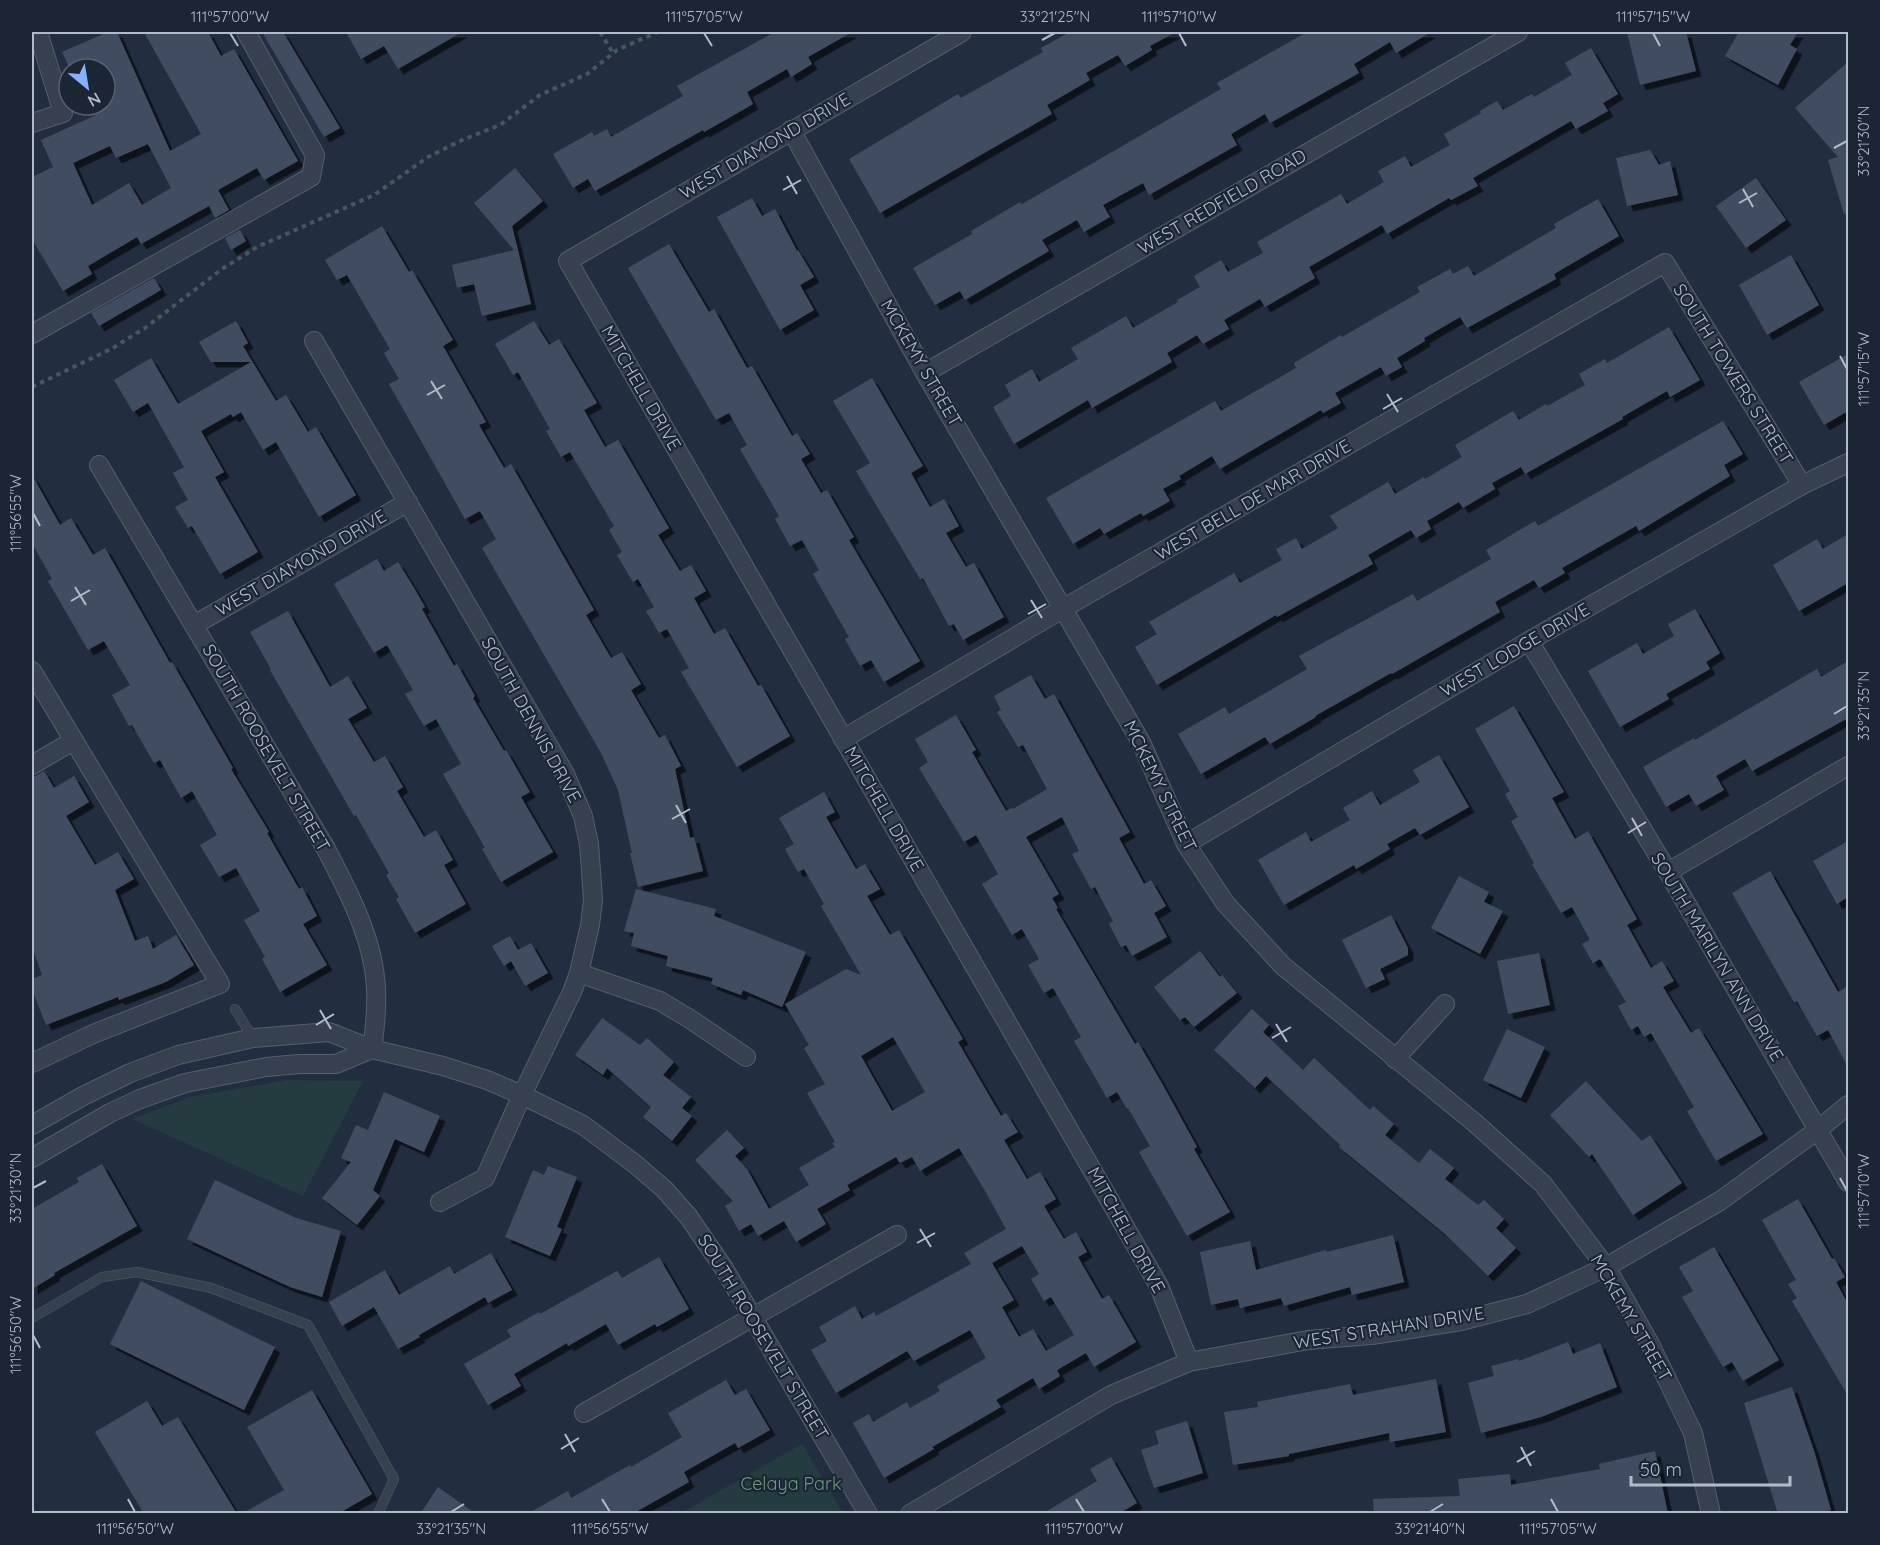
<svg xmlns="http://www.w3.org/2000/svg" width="1880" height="1545" font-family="Quicksand,sans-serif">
<defs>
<filter id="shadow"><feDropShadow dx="5.5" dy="5.5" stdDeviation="0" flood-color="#0009"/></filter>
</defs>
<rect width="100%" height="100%" fill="#222e3f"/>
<g fill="#243c40">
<path d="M288,1080l75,1 -60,115 -171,-77 58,-22z"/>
<path d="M802,1444l41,69h-162z"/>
</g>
<g fill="#414e61" fill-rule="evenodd" filter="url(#shadow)">
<path d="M108,32h9l53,119 31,-17 -57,-102h64l13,24 13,-7 64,112 -34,19 -7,-12 -39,22 11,20 -14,8 -6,-12 -68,38 -4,-7 -49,29 4,8 -29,17 -31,-52v-62l21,-10 -12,-27 55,-25 -4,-10h13v-36h-35l-8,-17zM148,144l23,44 -29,17 -13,-22 -37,22 -19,-42 37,-17 6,12z"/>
<path d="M262,32h21l57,96 -16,9z"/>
<path d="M346,32h116l-64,37 -14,-23 -23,13z"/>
<path d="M775,32h77l-44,25 4,7 -21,13 -4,-8 -40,23 6,12 -19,11 -30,17 -1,-2 -108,61 -7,-12 -15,9 -20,-34 39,-22 2,4 13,-7 4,8 72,-41 -6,-10z"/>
<path d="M1070,32h106l-26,14 2,4 -27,16 -7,-11 -32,18 4,7 -43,25 5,9 -172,99 -31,-54 109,-65 3,4 82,-46 -2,-4z"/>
<path d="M1307,32h124l-35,21 -6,-11 -36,22 5,9 -89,50 -5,-9 -34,20 6,11 -88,50 -6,-12 -40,22 7,12 -26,15 -7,-12 -35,20 7,11 -84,49 -5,-9 -25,14 -22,-37 59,-34 -1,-3 49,-29 2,2 199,-115 -4,-6z"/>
<path d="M1627,32h59l10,39 -56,14z"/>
<path d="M1739,32h59l-8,13 7,4 -19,36 -53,-29z"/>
<path d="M1591,48l27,46 -15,9 5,8 -32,18 -5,-8 -98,57 5,8 -27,14 -2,-2 -62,36 -5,-9 -73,42 6,11 -50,29 -5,-8 -36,21 5,9 -26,15 -6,-9 -30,18 5,9 -80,46 -4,-8 -74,44 -21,-37 18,-11 -6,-11 27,-16 7,13 39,-23 -7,-11 55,-32 7,12 45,-26 -1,-2 23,-13 -6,-11 27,-16 7,12 35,-19 -6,-11 84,-48 6,10 37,-22 -6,-11 27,-15 6,11 39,-22 -6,-11 37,-21 -1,-2 17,-10 6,9 29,-16 2,3 38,-22 -7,-12z"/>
<path d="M1848,62v151l-4,1 -16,-54 10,-3 -43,-49z"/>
<path d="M1650,150l9,15 11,-4 8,34 -51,11 -11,-48z"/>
<path d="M515,168l28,33 -31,25 19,78 -49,12 -8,-32 -17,4 -5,-23 62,-15 -40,-47z"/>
<path d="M1756,178l30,42 -40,28 -30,-42z"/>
<path d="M752,198l10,18 13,-7 22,42 1,-1 16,27 -14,8 14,25 -34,20 -63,-113z"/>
<path d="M1598,199l21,37 -65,38 2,5 -89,49 -7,-11 -36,21 1,3 -28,17 5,9 -16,9 -5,-9 -46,26 6,10 -18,10 -2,-3 -101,59 -8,-13 -33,20 2,3 -18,10 7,12 -27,15 -2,-3 -37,21 -4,-6 -27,16 -27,-46 169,-97 6,10 75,-43 -2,-5 47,-28 1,2 78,-45 -3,-5 33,-18 3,5 15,-8 6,10 82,-48 -2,-4z"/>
<path d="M382,226l27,46 3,-2 41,70 -10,6 43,76 -7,3 25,43 7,-4 83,146 -8,5 25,43 11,-6 19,32 -10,6 28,48 6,-3 16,31 -6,3 15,69 4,-1 9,34 -65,16 -8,-34h2l-14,-63 -17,-37 -119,-205 14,-9 -16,-28 -15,8 -76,-135 10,-5 -15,-26 6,-4 -43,-74 -10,5 -12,-20z"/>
<path d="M240,230l6,11 -15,9 -6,-12z"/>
<path d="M669,244l40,68 5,-3 33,59 5,-2 40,70 5,-3 13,21 -9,5 20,34 6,-3 27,47 -5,3 71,121 -36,21 -13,-22 -11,6 -15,-27 4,-2 -36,-63 6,-4 -17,-30 -12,6 -15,-27 4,-3 -39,-67 7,-4 -18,-32 -13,7 -88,-152z"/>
<path d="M1791,255l28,50 -52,30 -28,-50z"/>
<path d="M154,278l7,12 -62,36 -8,-13z"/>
<path d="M236,321l12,22 -5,3 33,55 10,-6 22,37 8,-5 40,68 -37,22 -43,-75 -13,8 -22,-38 -8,5 -2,-3 -30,17 23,41 -9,5 43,75 -38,22 -28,-48 -4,2 -13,-21 13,-7 -15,-27 11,-6 -36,-64 -15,9 -19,-32 37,-22 27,46 73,-42h-40l-12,-20z"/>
<path d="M534,321l15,24 10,-6 38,64 -13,7 21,37 13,-7 51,88 -11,7 22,36 11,-6 15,26 -12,7 20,36 11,-6 33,58 3,-1 29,51 -53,31 -56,-95 8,-4 -22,-39 -8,4 -13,-22 8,-4 -16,-28 -5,3 -16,-27 5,-3 -13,-22 5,-4 -44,-74 -9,5 -15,-26 4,-2 -32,-57 -5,3 -18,-31z"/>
<path d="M1669,327l31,53 -30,17 -3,-6 -45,26 1,2 -98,55 -4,-7 -29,16 3,6 -32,19 -4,-6 -32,19 4,8 -15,9 -5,-8 -43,25 5,9 -96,53 -1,-2 -119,70 -22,-38 22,-13 -8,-12 85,-49 6,10 42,-23 -6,-11 20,-11 6,11 36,-21 -8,-12 58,-34 7,12 29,-17 1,2 37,-22 -7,-12 58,-34 6,9 27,-16 1,2 38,-21 -6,-11 26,-15 2,4z"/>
<path d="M1848,354v57l-24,14 -25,-43z"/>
<path d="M872,378l51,88 -12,7 19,34 14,-8 15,27 -13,7 20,34 8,-4 30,54 -41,23 -9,-16 -5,2 -26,-48 -3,1 -64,-108 14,-8 -37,-62z"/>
<path d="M1723,421l20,33 -19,11 6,11 -91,55 -3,-5 -74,42 3,5 -26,15 -5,-8 -39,22 5,10 -108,62 -1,-1 -76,43 1,1 -46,27 -5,-7 -64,37 -23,-40 47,-27 4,7 78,-45 -8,-13 114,-62 4,7 74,-42 -5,-9 49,-29 3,5z"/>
<path d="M32,475l28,50 11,-7 22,37 12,-7 65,115 2,-1 61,106 -2,1 38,63 -2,1 32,56 3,-2 15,29 -14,8 24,41 -47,27 -18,-33 3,-2 -21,-37 16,-9 -24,-43 -17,9 -19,-32 17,-10 -25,-44 -11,7 -21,-38 -6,3 -22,-38 -3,1 -17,-31 18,-10 -26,-44 -16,9 -40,-69 4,-2 -20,-36z"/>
<path d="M1848,534v49l-49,28 -26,-46 44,-26 6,10z"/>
<path d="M377,559l7,12 14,-9 16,26 11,19 -3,2 32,57 3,-2 18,32 -2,2 31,53 2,-1 24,42 -9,5 32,55 -52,30 -19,-33 3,-1 -42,-74 18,-10 -25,-45 -12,7 -19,-32 8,-4 -26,-45 -13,8 -40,-69z"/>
<path d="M1695,609l25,44 -14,9 4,7 -44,25 3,5 -49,28 -32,-56 49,-28 6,11 31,-18 -6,-12z"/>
<path d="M288,611l42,76 18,-11 19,32 -19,11 26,43 11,-6 18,31 -6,4 27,46 12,-7 17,30 -9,5 22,39 -51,29 -19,-34 3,-2 -13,-22 3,-2 -33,-58 -2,1 -84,-146 1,-1 -21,-37z"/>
<path d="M1848,661v57l-96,53 -7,-12 -29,17 8,14 -28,16 -7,-12 -23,13 -23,-40 51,-29 1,2 122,-71 4,8z"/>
<path d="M1031,675l14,24 9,-5 76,138 -11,6 25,46 7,-4 15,26 -12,7 13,24 -35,19 -6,-11 -5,2 -12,-23 4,-3 -18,-34 -4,2 -19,-35 7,-3 -17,-34 -36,20 33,57 -7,4 6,10 -2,1 79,135 3,-2 26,45 33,60 -3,2 36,63 -43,24 -48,-84 11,-6 -22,-38 -1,1 -10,-17 -10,6 -33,-57 7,-4 -28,-49 -9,5 -16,-28 11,-6 -17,-30 -10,6 -30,-51 16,-10 -22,-39 -12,7 -45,-74 9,-6 -13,-23 41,-24 20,35 -4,2 34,59 6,-3 1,1 34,-20 -24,-44 -5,2 -21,-35 4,-2 -7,-14z"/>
<path d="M1514,706l50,86 -12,6 23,41 13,-8 49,88 -10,6 24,43 11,-7 12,20 -11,6 28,46 8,-5 64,106 -47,27 -29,-50 7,-4 -43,-74 -7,4 -6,-11 -7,4 -13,-24 8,-4 -26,-43 -7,4 -11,-19 8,-4 -18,-33 -11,6 -29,-49 2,-1 -23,-42 7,-4 -13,-23 5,-3 -35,-62z"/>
<path d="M1439,755l30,52 -49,28 -5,-7 -28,16 3,5 -34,20 -2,-4 -70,40 -26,-45 48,-28 5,10 39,-22 -7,-12 29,-17 8,14 40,-23 -7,-12z"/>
<path d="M44,771l10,17 20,-12 15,26 -23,14 29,49 23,-13 16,27 -19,11 20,51 13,-5 5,13 23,-14 18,30 -28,17 -47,18 -1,-3 -72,28 -14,-36v-10l10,-4 -10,-28v-169z"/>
<path d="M824,792l11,20 -9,5 30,52 9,-5 15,25 -13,7 23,39 9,-5 64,109 -5,3 43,74 5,-3 12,19 -14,8 23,39 13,-7 16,27 -12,7 20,33 12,-7 11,20 -9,5 24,42 7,-4 27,47 -42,25 -8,-14 -29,17 3,6 -21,13 -6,-11 -37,22 5,7 -69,40 2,2 -50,29 -31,-55 16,-9 4,8 34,-20 3,6 30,-17 -3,-5 49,-28 -16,-28 -56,31 -7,-10 -71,42 -25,-43 16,-9 -8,-14 36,-21 7,13 12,-7 2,4 95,-52 -7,-11 42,-24 -22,-40 -25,-41 -39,23 -8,-14 -12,6 -4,-6 -49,28 3,5 -33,19 9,15 -30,18 -12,-21 -26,15 -7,-12 -12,7 -14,-25 8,-5 -38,-41 32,-30 17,18 -9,8 12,13 22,40 40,-24 -10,-17 36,-21 -3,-4 3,-1 -28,-49 18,-9 -21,-36 5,-3 -24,-41 61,-35 15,6 -40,-69 3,-2 -20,-35 -6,3 -13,-23 9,-5 -15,-26zM893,1037l32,55 -33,19 -31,-55zM1022,1246l17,28 -8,5 13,22 7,-4 23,38 -28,16 -13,-22 -14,8 -17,-30 12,-7 -22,-37z"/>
<path d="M1848,841v56l-11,7 -24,-43z"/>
<path d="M1770,871l68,121 10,-6v81l-20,-37 -11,6 -20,-35 -3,1 -62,-109z"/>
<path d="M1459,876l30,16 -5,10 19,9 -23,43 -49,-26z"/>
<path d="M636,889l80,20 -2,7 92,36 -24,55 -39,-17 -2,5 -30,-11 2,-6 -47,-12 2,-10 -37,-10 3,-13 -10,-2z"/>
<path d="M1391,915l17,33v7l-28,14 5,10 -19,9 -24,-48z"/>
<path d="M510,936l8,14 13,-7 17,30 -23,13 -14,-25 -7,5 -12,-20z"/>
<path d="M1200,951l20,26 2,-2 15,18 -43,34 -9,-10 -5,3 -26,-33z"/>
<path d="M1539,953l11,52 -42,9 -11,-53z"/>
<path d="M1252,1009l17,16 -6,7 40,38 11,-12 56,52 3,-4 21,18 -9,11 34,28 11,-14 24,19 -9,11 33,26 6,-5 20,19 -8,9 20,20 -28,28 -43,-42 -106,-87 1,-2 -74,-69 -11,12 -41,-38z"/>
<path d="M602,1018l38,27 7,-7 27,24 -11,13 28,22 -9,11 10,8 -20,25 -29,-24 8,-10 -44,-39 -4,7 -28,-20z"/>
<path d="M1507,1029l38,18 -24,51 -38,-18z"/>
<path d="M1586,1081l56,60 8,-6 32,48 -49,32 -41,-61 -3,3 -39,-42z"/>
<path d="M384,1092l56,24 -16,36 -29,-13 -22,51 7,6 -23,29 -35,-27 29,-36 -10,-4 15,-33 12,5z"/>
<path d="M102,1164l35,62 -83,47 1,2 -23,14v-80l47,-27 -2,-4z"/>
<path d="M548,1166l29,11 -20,50 5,2 -12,27 -45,-19 28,-67 11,5z"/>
<path d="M215,1180l81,38 45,13 -19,66 -32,-10 -103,-48z"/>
<path d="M1798,1199l34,60 2,-1 11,19 -9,5 12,22v92l-56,-95 5,-3 -9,-14 8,-4 -34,-60z"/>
<path d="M1393,1235l11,47 -52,13 -2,-8 -66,19 -3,-8 -41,10 -2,-9 -27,6 -11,-53 50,-11 6,29 70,-20 1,2z"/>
<path d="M1714,1247l65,113 -36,21 -11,-19 -9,5 -41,-70 11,-6 -14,-24z"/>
<path d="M491,1253l21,37 -24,13 -3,-6 -66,38 1,2 -22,12 -24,-42 -32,19 -13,-24 56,-32 14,25 51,-29 4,8z"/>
<path d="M659,1257l30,52 -32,18 -2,-3 -37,21 -12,-21 -38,22 -1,-3 -53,31 7,12 -33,19 -24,-41 47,-27 -4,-7 32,-18 1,2 77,-43 5,7z"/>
<path d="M141,1281l134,66 -31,63 -134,-66z"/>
<path d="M1568,1342l5,12 27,-11 17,44 -76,30 -60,16 -13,-50 26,-7 -3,-10 27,-7 1,2z"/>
<path d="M1436,1379l10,53 -56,10 -1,-9 -100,21v2l-56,9 -9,-53 34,-5 -1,-5 93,-18 3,11z"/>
<path d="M726,1380l9,15 11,-6 24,41 -32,18 -3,-5 -51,29 5,10 -57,32h-105l41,-23 3,7 59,-33 1,2 51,-30 -14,-24z"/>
<path d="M1792,1387l23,67 16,56 -14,4h-39l-34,-111z"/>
<path d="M312,1390l60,104 -34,20h-97l43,-24 -37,-63z"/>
<path d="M147,1401l15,25 16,-9 59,97h-93l-49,-82z"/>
<path d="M1187,1421l16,52 -49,15 -13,-38 18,-6 -4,-13z"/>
<path d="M1655,1451l13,63h-294l-1,-15 87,-3 -2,-17 52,-5 1,11 89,-16 -1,-5z"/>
<path d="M1111,1457l26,46 -19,11h-76l55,-33 -7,-12z"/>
<path d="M438,1487l38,27h-56z"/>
</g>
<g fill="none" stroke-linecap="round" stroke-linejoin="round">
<g stroke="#545e6d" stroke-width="10">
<g id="lane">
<path d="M235,1009l18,29"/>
<path d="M32,1318l70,-41 35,-5 74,16 97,37 86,154 -16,35"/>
</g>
</g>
<g stroke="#545e6d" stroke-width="20">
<g id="street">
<path d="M962,32l-394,229 591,1025 30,76"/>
<path d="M32,123l31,-10 -25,-81"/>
<path d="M791,130l134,243 216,369 45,102 39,59 58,63 192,157 68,61 63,83 44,77 43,89 18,81"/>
<path d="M32,334l279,-157 4,-22 -69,-123"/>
<path d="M314,341l251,433 18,42 6,28 2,27 2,29 -3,25 -11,48 -7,19 -50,103 -37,83 -45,24"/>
<path d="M925,373l593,-341"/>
<path d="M99,465l226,382c23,44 49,92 51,142 1,20 -1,40 -4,60"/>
<path d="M194,625l214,-123"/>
<path d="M1529,641l139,231 180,310"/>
<path d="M32,671l188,313 -127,50 -61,29"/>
<path d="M843,739l221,-131 601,-345 137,222"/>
<path d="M32,765l41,-24"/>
<path d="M1186,844l343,-203 273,-156 46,-22"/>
<path d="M1668,872l180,-106"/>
<path d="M579,973l81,28 30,18 56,38"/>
<path d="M1395,1059l50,-55"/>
<path d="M32,1125l51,-29 47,-23 48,-18 75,-17 76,-6 43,17 71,17 44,14 35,15 61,30 52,39 29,25 24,27 37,54 143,244"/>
<path d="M32,1158l78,-45 30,-14 45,-16 81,-16 33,-3h37l36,-15"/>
<path d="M584,1413l313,-178"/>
<path d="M910,1514l201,-119 78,-33 119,-22 64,-5 89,-14 66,-17 79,-37 114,-66 99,-72 29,-24"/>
</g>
</g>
<g stroke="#42595d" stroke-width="4" stroke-dasharray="4.5 4.5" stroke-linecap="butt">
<path d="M600,32l13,21"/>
<path d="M32,387l81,-39 32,-20 77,-59 35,-22 117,-52 54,-38 34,-17 38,-15 40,-30 47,-21 30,-24 41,-18"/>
</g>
<use href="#lane" stroke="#36404f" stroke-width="9"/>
<use href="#street" stroke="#36404f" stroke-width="18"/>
</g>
<path fill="none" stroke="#b2bbca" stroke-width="2" d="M230,33l8,13M704,33l8,13M1179,33l7,13M1653,33l7,13M1042,40l13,-7M1834,148l13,-7M787,176l10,18M1743,189l10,18M783,190l18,-10M1739,203l18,-10M1840,356l7,13M431,381l11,18M1387,394l11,18M427,395l18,-10M1383,409l19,-11M33,513l7,13M75,587l11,18M1031,600l11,18M71,601l19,-11M1028,614l18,-10M1834,714l13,-8M676,805l10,18M1632,818l10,18M672,819l18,-10M1628,833l18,-11M320,1010l11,19M1276,1024l11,18M316,1025l18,-11M1272,1038l19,-11M1840,1178l7,13M33,1188l13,-7M920,1229l11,18M917,1243l18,-10M33,1335l7,13M565,1434l10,18M1521,1447l10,19M561,1449l18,-11M1517,1462l18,-11M128,1499l7,13M602,1499l8,13M1076,1499l8,13M1551,1499l7,13M451,1512l13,-8M1430,1512l13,-8"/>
<g text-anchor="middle" stroke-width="4.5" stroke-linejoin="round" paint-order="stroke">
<g font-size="18" fill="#b2bbca" stroke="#1b2534">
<text transform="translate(765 146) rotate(-30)" y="6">WEST DIAMOND DRIVE</text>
<text transform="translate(1222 202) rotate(-30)" y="6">WEST REDFIELD ROAD</text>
<text transform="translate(921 363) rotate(60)" y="6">MCKEMY STREET</text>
<text transform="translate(1733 374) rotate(58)" y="6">SOUTH TOWERS STREET</text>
<text transform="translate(641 388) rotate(60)" y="6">MITCHELL DRIVE</text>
<text transform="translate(1253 500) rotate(-30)" y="6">WEST BELL DE MAR DRIVE</text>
<text transform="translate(301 563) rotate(-30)" y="6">WEST DIAMOND DRIVE</text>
<text transform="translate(1515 650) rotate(-30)" y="6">WEST LODGE DRIVE</text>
<text transform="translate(531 720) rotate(61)" y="6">SOUTH DENNIS DRIVE</text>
<text transform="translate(266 748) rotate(60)" y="6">SOUTH ROOSEVELT STREET</text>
<text transform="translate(1160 786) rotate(64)" y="6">MCKEMY STREET</text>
<text transform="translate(884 809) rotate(60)" y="6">MITCHELL DRIVE</text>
<text transform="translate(1717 957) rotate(59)" y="6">SOUTH MARILYN ANN DRIVE</text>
<text transform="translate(1126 1230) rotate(61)" y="6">MITCHELL DRIVE</text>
<text transform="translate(1631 1318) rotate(60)" y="6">MCKEMY STREET</text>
<text transform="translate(1389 1328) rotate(-9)" y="6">WEST STRAHAN DRIVE</text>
<text transform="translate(763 1337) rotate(59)" y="6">SOUTH ROOSEVELT STREET</text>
</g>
<g font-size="18" fill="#689c75" stroke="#1b2534">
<text x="791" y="1490">Celaya Park</text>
</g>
</g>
<rect width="1880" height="1545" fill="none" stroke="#1b2534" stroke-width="66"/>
<g transform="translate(87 87) rotate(150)"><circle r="28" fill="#1b2534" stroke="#576170" stroke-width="1.5"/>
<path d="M0-4.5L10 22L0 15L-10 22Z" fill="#83b1fe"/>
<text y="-9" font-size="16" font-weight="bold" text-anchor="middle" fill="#b2bbca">N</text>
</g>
<path d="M1631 1476v9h159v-9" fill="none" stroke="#b2bbca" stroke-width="3"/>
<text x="1640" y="1476" font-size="18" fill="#b2bbca" stroke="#1b2534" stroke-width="4.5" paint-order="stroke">50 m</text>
<rect x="33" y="33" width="1814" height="1479" fill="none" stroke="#b2bbca" stroke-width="2"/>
<g font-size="15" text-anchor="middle" fill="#b2bbca">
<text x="230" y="22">111°57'00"W</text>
<text x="704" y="22">111°57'05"W</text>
<text x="1055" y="22">33°21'25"N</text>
<text x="1179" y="22">111°57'10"W</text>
<text x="1653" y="22">111°57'15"W</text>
<text transform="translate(1864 141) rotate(-90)" y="5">33°21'30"N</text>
<text transform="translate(1864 369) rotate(-90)" y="5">111°57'15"W</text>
<text transform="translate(16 513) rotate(-90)" y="5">111°56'55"W</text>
<text transform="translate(1864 706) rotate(-90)" y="5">33°21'35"N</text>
<text transform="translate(16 1188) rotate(-90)" y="5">33°21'30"N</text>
<text transform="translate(1864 1191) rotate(-90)" y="5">111°57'10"W</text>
<text transform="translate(16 1335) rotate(-90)" y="5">111°56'50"W</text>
<text x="135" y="1534">111°56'50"W</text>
<text x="451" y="1534">33°21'35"N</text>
<text x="610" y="1534">111°56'55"W</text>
<text x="1084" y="1534">111°57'00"W</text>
<text x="1430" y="1534">33°21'40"N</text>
<text x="1558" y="1534">111°57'05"W</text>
</g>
</svg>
